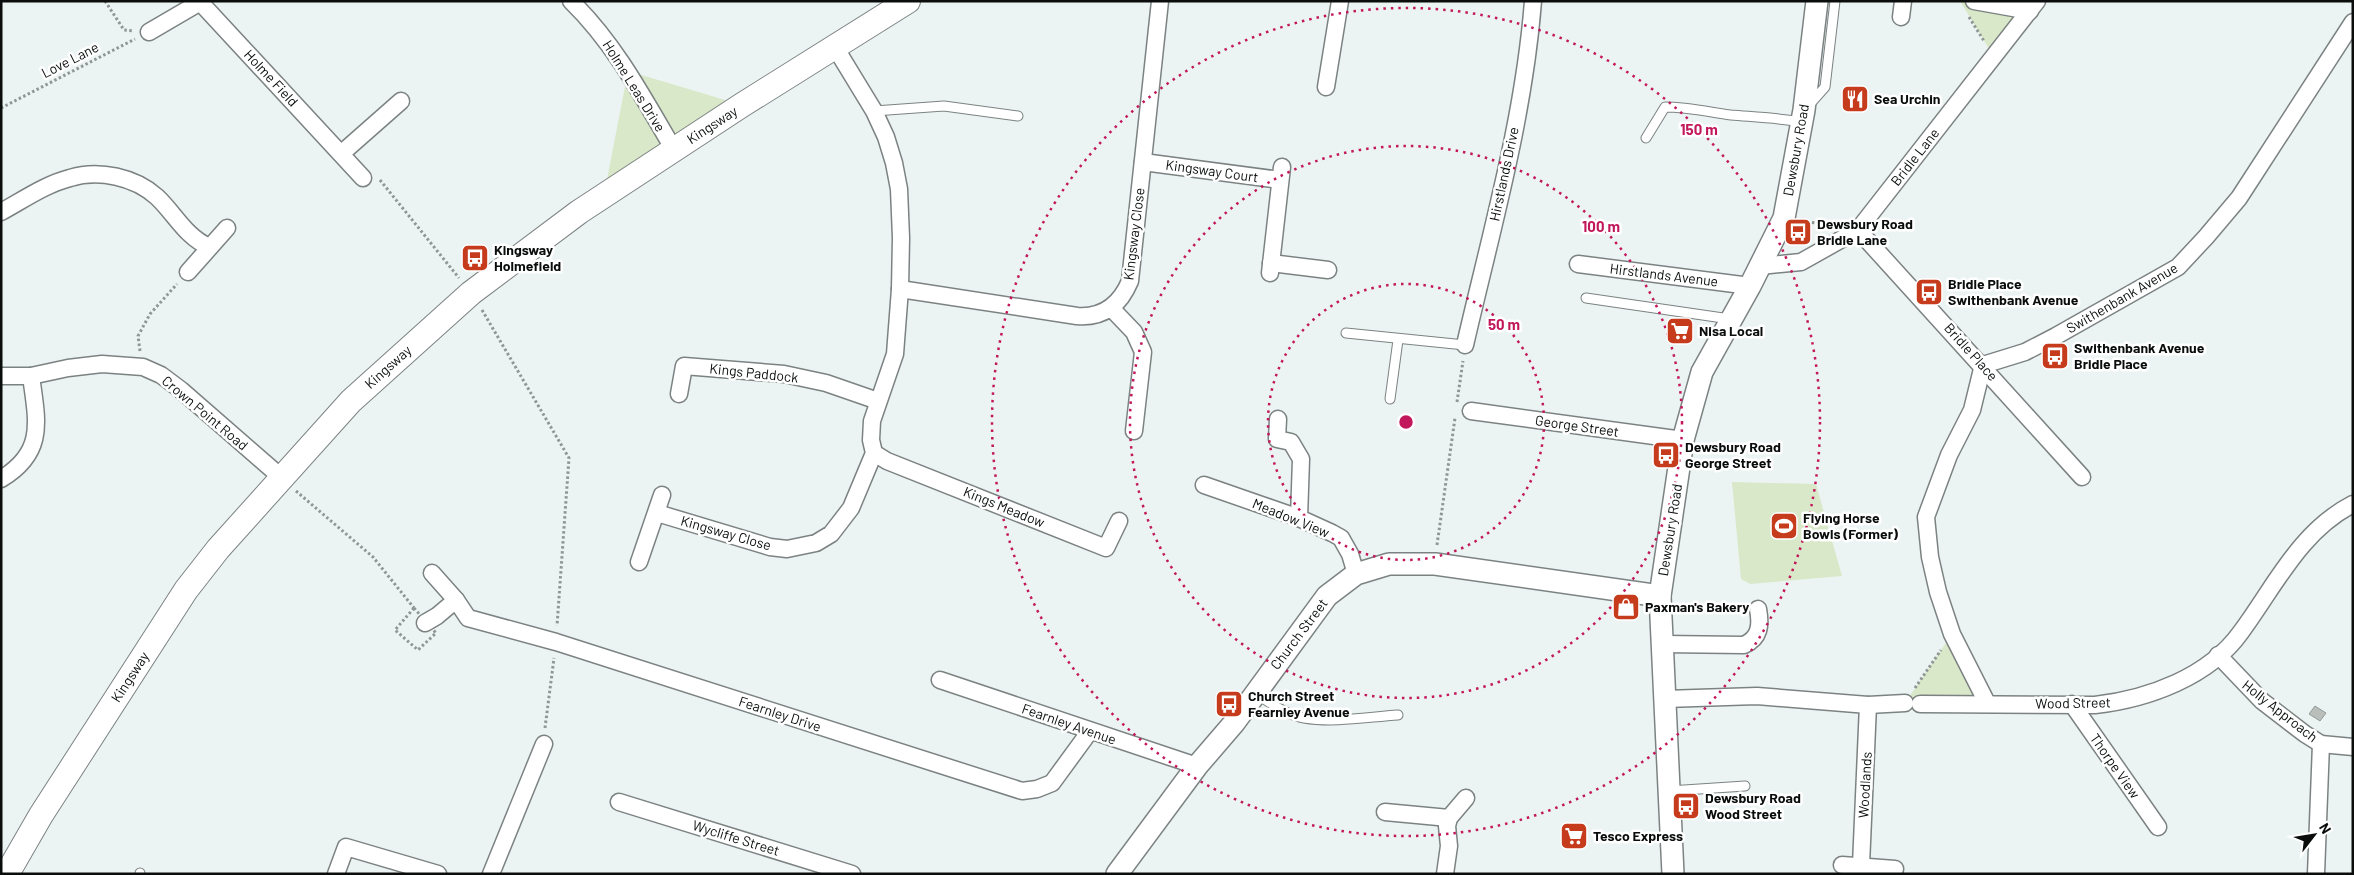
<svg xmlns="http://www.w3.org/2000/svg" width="2354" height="875" font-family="Barlow,sans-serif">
<rect width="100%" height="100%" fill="#ecf4f3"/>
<g fill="#d9e8c8">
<path d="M1960,1h14l56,10 -36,46z"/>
<path d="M628,71l114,34 -138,90z"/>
<path d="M1732,482l84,2 26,92 -92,8 -9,-5z"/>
<path d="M1952,634l35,69h-82z"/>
</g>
<path fill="#b9bebb" stroke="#959b97" d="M2315,706l11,7 -6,8 -11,-7z"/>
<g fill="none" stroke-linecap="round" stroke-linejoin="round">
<g stroke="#7c8282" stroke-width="11">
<g id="service">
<path d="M1809,105l16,-18 10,-86"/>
<path d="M874,111l70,-5 74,10"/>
<path d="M1646,138l19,-31c23,0 44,5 66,8 24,2 47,3 71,7"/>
<path d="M1586,298l144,21"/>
<path d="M1346,333l119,12"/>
<path d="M1390,399l8,-59"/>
<path d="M1255,693c14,9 31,22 49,25 30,5 63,-1 94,-3"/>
<path d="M1669,791l76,-5"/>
<path d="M140,874v-1"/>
</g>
</g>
<g stroke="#7c8282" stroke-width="19">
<g id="minor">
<path d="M571,1c44,43 72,96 103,149"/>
<path d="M1974,1l56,10"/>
<path d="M200,2l163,176"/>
<path d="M1901,17l2,-16"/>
<path d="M149,32l53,-31"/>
<path d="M1326,87l14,-86"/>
<path d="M342,153l59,-52"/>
<path d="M1143,162l137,18"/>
<path d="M1,212c22,-12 45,-28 69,-34 29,-9 65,-1 87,19 18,17 28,39 52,50"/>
<path d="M1858,230l224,247"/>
<path d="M1271,263l57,7"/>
<path d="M1578,264l172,22"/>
<path d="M1760,266l41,-4 57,-32 179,-229"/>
<path d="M188,272l39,-44"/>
<path d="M1270,273l12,-106"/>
<path d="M900,289l177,27c26,2 43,-11 53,-35l30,-280"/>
<path d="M1111,308l23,24 9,20 -9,79"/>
<path d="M1465,345c26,-113 59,-227 68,-344"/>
<path d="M1,376h30l37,-8 34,-4 41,3 18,8 20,15 101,88"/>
<path d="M679,394l5,-28 100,8 42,9 52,18"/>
<path d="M1471,411l212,29"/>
<path d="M1278,419l-1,20 14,3 10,17 -2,59"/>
<path d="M874,453l13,8 219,87 13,-27"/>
<path d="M1,479c45,-27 36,-58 30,-103"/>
<path d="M1204,485l95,33 33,15 9,5 9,16 6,20"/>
<path d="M657,513l113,34 17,2 29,-6 15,-9 20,-26 23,-55 -3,-13 1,-19 23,-67 5,-65 1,-51 -2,-49 -5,-26 -8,-26 -12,-26 -39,-64"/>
<path d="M639,562l23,-67"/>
<path d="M432,573l24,27 12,18 88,24 466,149 15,-2 15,-6 38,-52"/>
<path d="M425,623l12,-7 19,-16"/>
<path d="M1662,644l82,1c16,-7 17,-20 14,-36"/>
<path d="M2218,655l44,46 43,33 16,10 32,3"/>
<path d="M940,680l257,86"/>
<path d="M1665,699l92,-3 111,9 37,-2"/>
<path d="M1987,703l-35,-69 -14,-42 -8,-35 -4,-40 23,-62 23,-45 11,-45 42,-13 31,-16 122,-69 28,-30 33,-39 114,-176"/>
<path d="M1920,704l175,1c53,-6 114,-28 146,-73 34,-46 59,-101 112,-128"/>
<path d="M2072,704l86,123"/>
<path d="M619,802l233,72"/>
<path d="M1385,812l64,6"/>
<path d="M1842,865l53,4"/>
<path d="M1861,865l7,-160"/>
<path d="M336,874l10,-27 92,27"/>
<path d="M491,874l53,-130"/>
<path d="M1445,874l4,-28 -2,-20 2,-8 17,-20"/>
<path d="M2316,874l5,-130"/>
</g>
</g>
<g stroke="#7c8282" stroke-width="24">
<g id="tertiary">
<path d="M1117,874l80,-108 37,-43 93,-127 29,-22 33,-10h46l225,32"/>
<path d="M1673,874l-13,-278 23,-156 19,-68 48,-86 34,-68 20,-108 13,-109"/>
</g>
</g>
<g stroke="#7c8282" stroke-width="26">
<path id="secondary" d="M7,874l34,-59 145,-225 32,-41 133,-148 120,-108 108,-81 163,-107 166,-104"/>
</g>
<g stroke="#909695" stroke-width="3" stroke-dasharray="2.5 2.5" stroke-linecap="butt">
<path d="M105,1l19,29 9,1"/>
<path d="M1969,17l15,24"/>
<path d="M1,108l134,-69"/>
<path d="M380,180l79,98"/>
<path d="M1802,221l28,4"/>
<path d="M482,310l87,148 -12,168"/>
<path d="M140,351l-2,-15 12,-22 27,-30"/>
<path d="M1457,402l6,-41"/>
<path d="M296,491l77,66 41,51"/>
<path d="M1437,545l18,-127"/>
<path d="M414,608l22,25 -18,17 -23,-20z"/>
<path d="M1915,688l26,-38"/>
<path d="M545,728l9,-70"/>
</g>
<use href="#service" stroke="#fff" stroke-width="9"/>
<use href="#minor" stroke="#fff" stroke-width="16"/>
<use href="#tertiary" stroke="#fff" stroke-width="21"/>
<use href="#secondary" stroke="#fff" stroke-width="24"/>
</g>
<g fill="none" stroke="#c2185b" stroke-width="2.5" stroke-dasharray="2.5 5">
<circle cx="1406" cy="422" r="138"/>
<circle cx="1406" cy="422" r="276"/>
<circle cx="1406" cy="422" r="414"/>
</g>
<defs>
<g id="restaurant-square" transform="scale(1.4375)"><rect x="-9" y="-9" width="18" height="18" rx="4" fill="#c63b1c" stroke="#fff"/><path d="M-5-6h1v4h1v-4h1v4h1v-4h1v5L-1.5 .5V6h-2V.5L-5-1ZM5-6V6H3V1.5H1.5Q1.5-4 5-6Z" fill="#fff"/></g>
<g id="bus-square" transform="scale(1.4375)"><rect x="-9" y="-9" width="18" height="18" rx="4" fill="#c63b1c" stroke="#fff"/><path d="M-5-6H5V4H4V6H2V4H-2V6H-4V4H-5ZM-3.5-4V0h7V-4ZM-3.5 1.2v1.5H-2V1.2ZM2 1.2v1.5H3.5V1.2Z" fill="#fff"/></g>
<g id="supermarket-square" transform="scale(1.4375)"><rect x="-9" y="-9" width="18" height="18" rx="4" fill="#c63b1c" stroke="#fff"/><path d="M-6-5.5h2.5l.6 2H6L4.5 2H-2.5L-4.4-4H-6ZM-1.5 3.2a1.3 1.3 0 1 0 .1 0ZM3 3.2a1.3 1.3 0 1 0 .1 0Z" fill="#fff"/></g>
<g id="stadium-square" transform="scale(1.4375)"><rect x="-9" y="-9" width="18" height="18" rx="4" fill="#c63b1c" stroke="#fff"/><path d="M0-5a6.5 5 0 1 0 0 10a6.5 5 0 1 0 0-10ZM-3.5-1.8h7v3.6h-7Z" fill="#fff"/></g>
<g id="shop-square" transform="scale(1.4375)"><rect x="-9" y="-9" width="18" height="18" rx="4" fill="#c63b1c" stroke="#fff"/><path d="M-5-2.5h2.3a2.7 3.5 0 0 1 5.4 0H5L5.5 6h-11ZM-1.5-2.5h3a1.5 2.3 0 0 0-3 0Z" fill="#fff"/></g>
</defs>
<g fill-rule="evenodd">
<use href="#restaurant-square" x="1855" y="99"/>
<use href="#bus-square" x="1798" y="232"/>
<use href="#bus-square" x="475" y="258"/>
<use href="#bus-square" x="1929" y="292"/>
<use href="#supermarket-square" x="1680" y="331"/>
<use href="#bus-square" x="2055" y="356"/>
<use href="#bus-square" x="1666" y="455"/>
<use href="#stadium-square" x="1784" y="526"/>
<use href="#shop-square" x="1626" y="607"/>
<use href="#bus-square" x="1229" y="704"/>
<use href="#bus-square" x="1686" y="806"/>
<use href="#supermarket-square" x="1574" y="836"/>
</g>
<g text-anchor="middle" stroke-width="5" stroke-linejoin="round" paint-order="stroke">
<g font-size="14" fill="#0a0d0c" stroke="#fff">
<text transform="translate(70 60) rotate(-27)" y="5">Love Lane</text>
<text transform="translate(271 78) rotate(47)" y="5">Holme Field</text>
<text transform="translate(634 86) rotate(58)" y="5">Holme Leas Drive</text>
<text transform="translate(712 125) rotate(-33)" y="5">Kingsway</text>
<text transform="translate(1796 150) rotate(-80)" y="5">Dewsbury Road</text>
<text transform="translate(1915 157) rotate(-52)" y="5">Bridle Lane</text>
<text transform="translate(1212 171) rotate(8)" y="5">Kingsway Court</text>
<text transform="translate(1504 174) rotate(-78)" y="5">Hirstlands Drive</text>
<text transform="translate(1134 234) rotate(-83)" y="5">Kingsway Close</text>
<text transform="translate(1664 275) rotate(7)" y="5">Hirstlands Avenue</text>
<text transform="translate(2122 298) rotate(-30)" y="5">Swithenbank Avenue</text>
<text transform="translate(1971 352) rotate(48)" y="5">Bridle Place</text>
<text transform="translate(388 367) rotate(-42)" y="5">Kingsway</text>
<text transform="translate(754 373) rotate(6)" y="5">Kings Paddock</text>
<text transform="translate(205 413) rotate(40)" y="5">Crown Point Road</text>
<text transform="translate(1577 426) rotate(8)" y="5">George Street</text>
<text transform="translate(1004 507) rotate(22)" y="5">Kings Meadow</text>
<text transform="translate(1291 518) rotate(22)" y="5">Meadow View</text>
<text transform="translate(1670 530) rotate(-81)" y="5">Dewsbury Road</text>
<text transform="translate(726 533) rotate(16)" y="5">Kingsway Close</text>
<text transform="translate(1299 634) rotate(-53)" y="5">Church Street</text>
<text transform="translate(130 677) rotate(-57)" y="5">Kingsway</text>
<text transform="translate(2073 703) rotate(-1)" y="5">Wood Street</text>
<text transform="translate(2280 711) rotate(38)" y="5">Holly Approach</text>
<text transform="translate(780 714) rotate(18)" y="5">Fearnley Drive</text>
<text transform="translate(1069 724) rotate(19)" y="5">Fearnley Avenue</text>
<text transform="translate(2115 766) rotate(55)" y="5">Thorpe View</text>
<text transform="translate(1865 785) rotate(-87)" y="5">Woodlands</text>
<text transform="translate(736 838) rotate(17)" y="5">Wycliffe Street</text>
</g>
<g font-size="14" font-weight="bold" fill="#0a0d0c" stroke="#fff" text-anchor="start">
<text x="1874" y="104">Sea Urchin</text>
<text x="1817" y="229">Dewsbury Road<tspan x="1817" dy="16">Bridle Lane</tspan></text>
<text x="494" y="255">Kingsway<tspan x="494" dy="16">Holmefield</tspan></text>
<text x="1948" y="289">Bridle Place<tspan x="1948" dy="16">Swithenbank Avenue</tspan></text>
<text x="1699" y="336">Nisa Local</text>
<text x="2074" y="353">Swithenbank Avenue<tspan x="2074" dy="16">Bridle Place</tspan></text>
<text x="1685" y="452">Dewsbury Road<tspan x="1685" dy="16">George Street</tspan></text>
<text x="1803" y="523">Flying Horse<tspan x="1803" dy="16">Bowls (Former)</tspan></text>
<text x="1645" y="612">Paxman's Bakery</text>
<text x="1248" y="701">Church Street<tspan x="1248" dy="16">Fearnley Avenue</tspan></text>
<text x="1705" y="803">Dewsbury Road<tspan x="1705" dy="16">Wood Street</tspan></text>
<text x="1593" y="841">Tesco Express</text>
</g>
</g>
<circle cx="1406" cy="422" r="8" fill="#c2185b" stroke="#fff" stroke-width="2.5"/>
<g font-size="15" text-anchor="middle" font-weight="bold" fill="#c2185b" stroke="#fff" stroke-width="5" stroke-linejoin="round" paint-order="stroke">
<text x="1699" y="135">150 m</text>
<text x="1601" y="232">100 m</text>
<text x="1504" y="330">50 m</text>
</g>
<rect width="2354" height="875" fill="none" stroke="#0a0d0c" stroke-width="5"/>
<g transform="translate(2314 835) rotate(59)" stroke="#ffffff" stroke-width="4" paint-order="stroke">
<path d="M0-4L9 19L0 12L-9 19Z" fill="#0a0d0c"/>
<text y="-8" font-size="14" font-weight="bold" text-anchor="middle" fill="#0a0d0c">N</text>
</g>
</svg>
